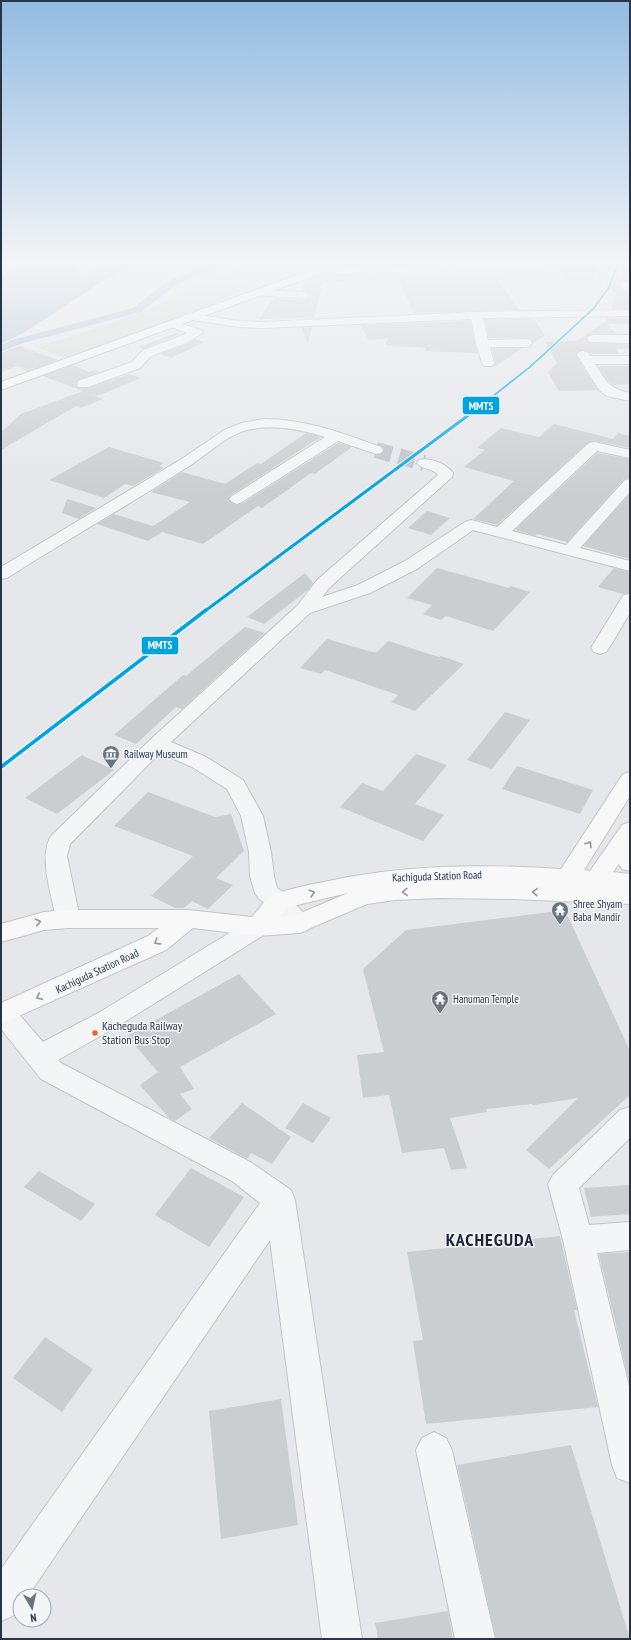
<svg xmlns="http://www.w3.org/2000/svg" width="631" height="1640" font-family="'PT Sans Narrow',sans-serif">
<rect width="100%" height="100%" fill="#e5e7ea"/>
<g fill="#d6ded5">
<path d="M78,264h30l-21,11 -7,1 -4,-4z"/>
<path d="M243,264h66l-124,51 -121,43 -24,-10v-1l7,-3 59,-19 54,-20z"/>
</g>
<path fill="#b1c5d8" d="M26,264h52l-2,7 4,5 7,-1 21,-11h26l-11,4 -98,64 -24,12v-69z"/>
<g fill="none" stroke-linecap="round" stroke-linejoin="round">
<path fill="#b1c5d8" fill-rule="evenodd" d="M207,264h13l-2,2 -42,19 -35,27 -121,32 -19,8v-7l11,-5 121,-32 35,-27z"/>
</g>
<g fill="#cbced1">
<path d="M343,264h73l-74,2z"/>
<path d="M599,264l-5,16 -23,1 -12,-12 8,-3z"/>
<path d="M627,264h3v18l-7,-2 -5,4 7,9 5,1v15h-19l5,-15 -11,-13 16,-1z"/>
<path d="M492,271l27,39 -105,3 -16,-34 -75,3 -9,36 -55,1 15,-21 30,2 6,-4v-2l-8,-4 1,-9 14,-5z"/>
<path d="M607,318h23v6h-24l11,10 -28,1 -3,3 2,5 42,1v4l-15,1 5,5h-29l-4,-3h-8l-3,5 22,34 -39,1 -11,-19 9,-9 -12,-21 32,-1 27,-19 1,1z"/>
<path d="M485,319h49l11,17 -12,7 -3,-4 -4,-1h-37z"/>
<path d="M470,321l7,32 -53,-2 2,-3 -41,-3 3,-7 -19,2 -9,-15z"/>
<path d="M312,327l-4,16 -6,-15z"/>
<path d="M176,333l4,1 -37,15 -4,-2z"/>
<path d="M195,339l10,3 -34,16 -11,-4 25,-9z"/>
<path d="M19,346l39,14 -30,11 -11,-5 -16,6v-19z"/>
<path d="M492,348h30l-27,19v-4z"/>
<path d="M73,365l16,7 7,-2 4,2 -22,8 -2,4 2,4h11l40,-14 12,4 -44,18 -9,-3 15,6 -22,9 -5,-2 -75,44v-18l20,-18 62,-23 -40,-15z"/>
<path d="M598,366h31l1,18 -17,1 -6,-6z"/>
<path d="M554,424l59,15 5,-6 12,3v12l-36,-7 -5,1 -92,83 -24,-6 41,-38 -50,-14 21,-17 -8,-2 24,-20 38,9z"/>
<path d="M306,433l15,4 -90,58 -3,5 8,5 7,-2 95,-60 14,4 -37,27 -4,-1 -49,35 -4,-2 -55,38 -41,-12 -14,9 -51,-17 17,-10 39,12 37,-24 -39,-10 31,-20 43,12 32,-21 4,1z"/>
<path d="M109,447l55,16 -5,3 5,2 -31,18 -8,-2 -21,14 -55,-18z"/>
<path d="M597,453l33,6v19l-6,1 -57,63 -30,-8 -2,2 -20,-6z"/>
<path d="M630,494v65l-47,-13z"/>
<path d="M67,499l29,9 -17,11 -17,-6z"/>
<path d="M427,511l23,7 -19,17 -23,-7z"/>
<path d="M437,568l72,20 1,-2 20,6 -37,39 -47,-15 -5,4 -18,-6 9,-9 -25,-7z"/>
<path d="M614,568l16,4v21l-7,1 -25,-7z"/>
<path d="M305,573l8,10 -4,6 -45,35 -17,-7z"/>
<path d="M245,627l20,6 -83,76 -6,-2 -40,37 -22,-9 69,-60 3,1z"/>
<path d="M327,639l49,14 12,-12 51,16 2,-1 23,8 -49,47 -24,-9 7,-7 -73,-25 -4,4 -21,-6z"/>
<path d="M505,712l25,8 -38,49 -25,-9z"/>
<path d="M416,754l31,11 -32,39 29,11 -21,26 -83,-34 22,-24 21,8z"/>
<path d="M82,755l32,15 -57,44 -32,-16z"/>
<path d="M517,766l76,24 -13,24 -78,-25z"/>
<path d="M148,792l67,25 16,-3 13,37 -28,27 17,7 -25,24 -16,-8 -8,7h-9l-24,-12 42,-40 -79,-30z"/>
<path d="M565,910l65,141v44l-81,74 -23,-19 52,-52 -45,7 -1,-1 -46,5 1,3 -37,6 17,50 -16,2 -7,-22 -42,5 -13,-58 -26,3 -6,-43 27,-3 -21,-83 43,-39z"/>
<path d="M239,974l37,40 -96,53 14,22 -14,5 12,15 -17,12 -7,-4 -28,-32 18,-13 -31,-36z"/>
<path d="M242,1103l49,34 -19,27 -21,-11 -4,6 -38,-21z"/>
<path d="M303,1103l28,15 -18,25 -28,-15z"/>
<path d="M191,1168l53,29 -35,50 -54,-32z"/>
<path d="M39,1171l56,33 -14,17 -57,-34z"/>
<path d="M630,1185v29l-39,3 -7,-29z"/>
<path d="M560,1236l17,74h-3l24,97 -172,17 -13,-83 10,-1 -16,-88z"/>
<path d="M630,1252v129h-1l-30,-127z"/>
<path d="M45,1337l48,32 -31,43 -49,-34z"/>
<path d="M281,1399l17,126 -77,14 -12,-128z"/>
<path d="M571,1445l59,194h-134l-39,-174z"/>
<path d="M448,1611l5,28h-75l-3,-16z"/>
</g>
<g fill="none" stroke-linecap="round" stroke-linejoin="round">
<path stroke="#bfc3c9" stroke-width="16" stroke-dasharray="16 8" stroke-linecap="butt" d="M376,450l48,13"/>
<g stroke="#c3c5c8" stroke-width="2">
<g id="minor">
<path d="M463,264h104l-5,3 -250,8 -5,-3 5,-3z"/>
<path d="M624,281l6,3v9l-4,-1 -7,-8z"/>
<path d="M257,290l47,2 5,3 -5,3 -51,-3 -1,-2 1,-2z"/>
<path d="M630,310v6l-147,2 5,22 38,-1 4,1 2,3 -2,3 -4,1h-36l4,16 -2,3h-8l-2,-3 -6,-19 -5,-25 -208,9 -24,-1 -46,-7 -4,-1 -2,-2 2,-2 4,-1 46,7 24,1 213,-10z"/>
<path d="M173,321l28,9 2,2 -2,2 -17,10 -33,12 -11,12 -52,19h-10l-1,-3 1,-3 54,-19 11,-12 33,-12 11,-5 -18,-7 -2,-2 2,-2z"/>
<path d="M593,335h37v8l-41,-1 -2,-3 2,-3z"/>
<path d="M583,351l4,1 3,4h40v8h-35c12,18 13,24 35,29v8l-23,-5 -7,-5 -23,-36 2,-3z"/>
<path d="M264,419c41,0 78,14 117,28l2,3 -2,3 -5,1 -38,-13 -96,61 -5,2 -5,-2 -3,-3 3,-3 93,-59c-25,-8 -52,-13 -78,-7 -23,6 -43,28 -64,40 -58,37 -118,71 -176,108l-6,1v-12l179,-107 46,-31 16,-6z"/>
<path d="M594,442l36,8v8l-33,-7 -85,80 54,14 59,-65 5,-1v13l-50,56 50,13v10l-157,-41 -56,39 -47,24 -60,20 -139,129 35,15 37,23 20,36 8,36 3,24 3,12 11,8 20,22 3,6 -3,6 -9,3 -9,-3 -18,-22 -13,-9 -4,-6 -5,-17 -1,-24 -8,-36 -14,-27 -35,-22 -32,-14 -90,91 -3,12 13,63 -3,6 -9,3 -9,-3 -3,-6c-4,-23 -18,-62 -5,-83l99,-96 148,-135 19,-25 121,-105c-4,-7 -16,-5 -21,-12l2,-3c10,-3 28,4 34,13l-1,4 -123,111 -7,9 36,-12 47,-24 60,-39 6,-2 26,7 92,-84z"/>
<path d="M630,594v19l-21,35 -3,4 -6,2 -6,-2 -3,-4 30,-49 3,-4z"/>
<path d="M258,918l9,3 3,6 -3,6 -149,93 -60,34 3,3 191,100 39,27 4,10 67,439h-40l-52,-399 -242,356h-8c0,17 -4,19 -19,25v-52l259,-366 -28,-22 -191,-102 -40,-50v-26l11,3 31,36 57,-30 149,-91z"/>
<path d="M630,1107v31l-51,50 10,37 41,-3v28l-33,3 33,138v92l-13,-5 -5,-13 -49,-225 -15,-56 5,-9 67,-65z"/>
<path d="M434,1432l12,6 6,12 43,189h-40l-39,-189 6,-12z"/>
</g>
</g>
<g stroke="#c3c5c8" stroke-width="2">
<path id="secondary" d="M630,772v24l-46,74 6,1 32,-46 8,-3v49l-8,-2 -3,-5 -6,8 17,2v30l-118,-5 -73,-1 -44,2 -28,4 -68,29 -41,3 -65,-8 -27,22 -165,74v-21l147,-67 11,-8h-91l-24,2 -43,12v-18l43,-12 24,-2h120l64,7 13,-16 9,-7c16,-5 33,-9 50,-12 78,-18 157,-18 237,-13l62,-95zM348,893l-52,22 -17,2 8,-9 6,-2z"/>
</g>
<g stroke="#b7babf" stroke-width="2">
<path id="trunk" d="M327,264h15l-1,2 -340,124v-8z"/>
</g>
<use href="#minor" fill="#f4f5f7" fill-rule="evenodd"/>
<use href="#secondary" fill="#f8f8f8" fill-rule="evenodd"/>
<use href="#trunk" fill="#f8f8f8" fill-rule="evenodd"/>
<g stroke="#f3f6f9" stroke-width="3.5">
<path id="rail-1-far2" d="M469,415l61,-48 64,-59 15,-21 9,-23"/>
</g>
<g stroke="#f3f6f9" stroke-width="5">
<path id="rail-1-far1" d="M205,611l265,-197"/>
</g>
<g stroke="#f3f6f9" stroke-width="6">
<path id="rail-1" d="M1,767l205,-157"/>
</g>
<use href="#rail-1-far2" stroke="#00a3e0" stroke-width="2"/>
<use href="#rail-1-far1" stroke="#00a3e0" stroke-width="3"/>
<use href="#rail-1" stroke="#00a3e0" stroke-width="3.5"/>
</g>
<defs><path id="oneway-chevron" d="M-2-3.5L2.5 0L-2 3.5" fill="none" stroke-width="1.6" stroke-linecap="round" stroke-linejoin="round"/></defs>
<g stroke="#9096a0">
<use href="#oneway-chevron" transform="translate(589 844) rotate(-58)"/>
<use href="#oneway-chevron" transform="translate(405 892) rotate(178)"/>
<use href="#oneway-chevron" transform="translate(535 892) rotate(-178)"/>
<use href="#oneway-chevron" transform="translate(312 893) rotate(-15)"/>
<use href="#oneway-chevron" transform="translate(38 922) rotate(-13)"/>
<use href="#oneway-chevron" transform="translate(157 942) rotate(148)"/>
<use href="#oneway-chevron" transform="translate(39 997) rotate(155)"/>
</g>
<linearGradient id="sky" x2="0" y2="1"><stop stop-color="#92bbe2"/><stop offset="0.53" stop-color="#f3f4f6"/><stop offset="1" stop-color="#f3f4f6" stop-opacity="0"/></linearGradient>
<rect width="631" height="494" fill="url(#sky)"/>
<defs>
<g id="museum-pin" transform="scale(0.9)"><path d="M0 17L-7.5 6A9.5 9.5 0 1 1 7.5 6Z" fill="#6b7380" stroke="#f3f6f9"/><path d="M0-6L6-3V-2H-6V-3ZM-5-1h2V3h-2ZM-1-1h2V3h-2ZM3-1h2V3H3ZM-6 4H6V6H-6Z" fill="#fff"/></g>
<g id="temple-pin" transform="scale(0.9)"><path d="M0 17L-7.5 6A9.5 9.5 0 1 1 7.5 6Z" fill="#6b7380" stroke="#f3f6f9"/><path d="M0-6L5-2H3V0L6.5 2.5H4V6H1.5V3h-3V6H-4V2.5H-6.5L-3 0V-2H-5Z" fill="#fff"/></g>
</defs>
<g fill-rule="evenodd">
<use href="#museum-pin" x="111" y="754"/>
<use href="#temple-pin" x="560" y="910"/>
<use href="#temple-pin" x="440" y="999"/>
</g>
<circle fill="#f26522" stroke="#f3f6f9" stroke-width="1.5" cx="95" cy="1033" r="3.5"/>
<g text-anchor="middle" stroke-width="3" stroke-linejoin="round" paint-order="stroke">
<g font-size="11" fill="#293547" stroke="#f3f6f9" text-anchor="start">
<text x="124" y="758">Railway Museum</text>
<text x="573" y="908">Shree Shyam<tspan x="573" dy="13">Baba Mandir</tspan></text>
<text x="453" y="1003">Hanuman Temple</text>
</g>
<g font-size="11" fill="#293547" stroke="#f3f6f9">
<text transform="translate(437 876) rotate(-2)" y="4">Kachiguda Station Road</text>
<text transform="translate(97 971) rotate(-25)" y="4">Kachiguda Station Road</text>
</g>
<g font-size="12" fill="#293547" stroke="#f3f6f9" text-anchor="start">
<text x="102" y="1030">Kacheguda Railway<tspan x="102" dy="14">Station Bus Stop</tspan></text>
</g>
<g font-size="18" font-weight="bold" letter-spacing="1" fill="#1b2538" stroke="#f3f6f9">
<text x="490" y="1246">KACHEGUDA</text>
</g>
</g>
<g stroke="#f3f6f9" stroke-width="1.5">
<rect x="462" y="396" width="38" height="19" rx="4" fill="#00a3e0"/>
<rect x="141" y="636" width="38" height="19" rx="4" fill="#00a3e0"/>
</g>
<g font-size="11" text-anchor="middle" font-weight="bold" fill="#fff">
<text x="481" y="410">MMTS</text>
<text x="160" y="649">MMTS</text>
</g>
<rect width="631" height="1640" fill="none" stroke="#293547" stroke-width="4"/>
<g transform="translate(32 1608) rotate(171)"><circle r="19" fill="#f3f6f9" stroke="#a2a9b2"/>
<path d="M0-3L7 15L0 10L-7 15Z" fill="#6b7380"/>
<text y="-6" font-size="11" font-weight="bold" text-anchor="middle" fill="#293547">N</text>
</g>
</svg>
